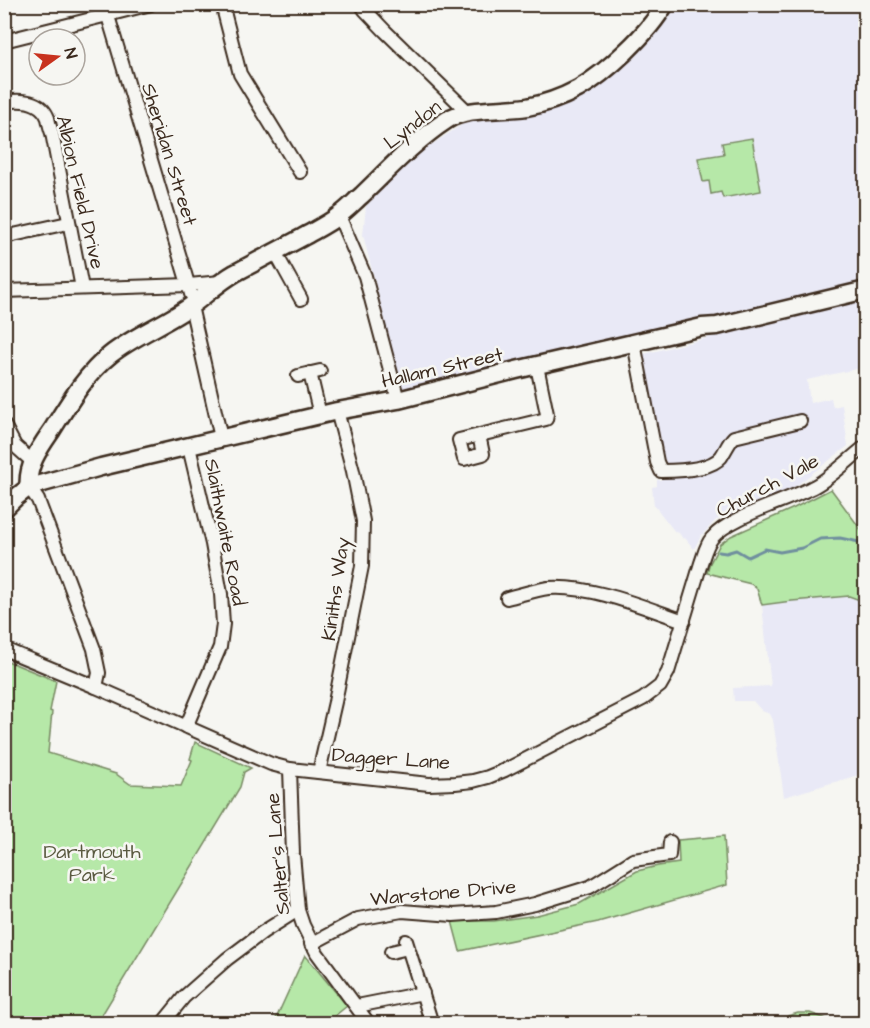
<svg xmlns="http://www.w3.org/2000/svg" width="870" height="1028" font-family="'Architects Daughter',sans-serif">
<rect width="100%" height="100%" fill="#f6f6f2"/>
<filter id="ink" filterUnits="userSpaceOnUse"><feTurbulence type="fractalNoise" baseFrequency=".0167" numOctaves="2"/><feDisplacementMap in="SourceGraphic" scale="12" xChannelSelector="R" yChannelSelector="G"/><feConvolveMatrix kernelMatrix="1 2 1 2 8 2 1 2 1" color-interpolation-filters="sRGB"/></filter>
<g filter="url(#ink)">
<g fill="#e9e9f6">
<path d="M676,5h189v276l-156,39 -306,72 -40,-157 3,-29 50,-51 56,-37 106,-25z"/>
<path d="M861,299l4,19v49l-58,13 3,23 21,-5 2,9 9,-2 6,41 -55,42 -66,29 -11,3 -15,16 -7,13 -9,-11 -2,1 -4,-6 -4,-1 -21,-27 -2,-18 5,-1v-6h4v-9l-17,-117z"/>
<path d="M850,596l15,6v171l-81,24 -11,-77 -3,-6 -8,-3 -9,-10h-19l-1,-13 38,-2 -9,-81 30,-4z"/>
</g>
<g fill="#b6e8a8" stroke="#788963" stroke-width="1.5">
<path d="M752,138l9,53 -38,7 -2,-6 -10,2 -2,-13 -6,1 -5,-24 26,-4 -2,-11z"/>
<path d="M831,489l34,46v67l-16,-6 -57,5 -30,4 -5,-16 -6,-5 -44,-11 2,-8 11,-21 11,-8 63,-28z"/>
<path d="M5,660l51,21 -6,30 2,1 -4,41 68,21 14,10 51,2 11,-26 -2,-1 5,-17 56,26 -7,4 -4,15 -143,236h-92z"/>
<path d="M724,836l3,49 -129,37 -138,29 -8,-30h42l43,-6 42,-11 58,-33 21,-5 21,-3 -1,-23z"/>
<path d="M305,955l42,51 -21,17h-52z"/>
<path d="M798,1013h12l28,10h-54l4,-7z"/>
</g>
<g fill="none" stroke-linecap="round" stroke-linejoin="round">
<path stroke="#6f8f9e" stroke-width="3" d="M719,552l7,1 10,-3 12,7 17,-8 15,3 22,-4 18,-9 20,-1 19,4 7,4"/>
<g stroke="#3b2a1e" stroke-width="16">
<g id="street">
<path d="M222,4l18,70 60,98"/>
<path d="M361,4l4,6 20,21 83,81"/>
<path d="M108,16l83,278 5,8"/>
<path d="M4,41l147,-37"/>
<path d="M4,102c17,-3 37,-2 44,16 1,5 2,10 4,15l30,155"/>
<path d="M339,216l26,60 33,124"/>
<path d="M4,237l64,-14"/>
<path d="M275,252l26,47"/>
<path d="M4,291l185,-6 32,-3"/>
<path d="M191,306l30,132"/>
<path d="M634,343l23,119 4,9c15,0 49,-1 60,-14 5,-7 7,-14 13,-20l66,-16"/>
<path d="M310,373l10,42"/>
<path d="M298,376l22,-5"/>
<path d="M4,425l11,21 18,16"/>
<path d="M479,435l4,19 -19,5 -5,-19 87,-21 1,-5 -10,-48"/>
<path d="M29,487l9,13 56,149 5,24 -3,14"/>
<path d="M507,598c13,-3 28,-8 41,-10 44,-3 95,19 136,33"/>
<path d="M4,649l92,38 175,77 19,5 139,15 26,-1 18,-2 15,-4 17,-7 138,-71 17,-13 8,-14 33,-109c3,-8 5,-18 11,-25 18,-22 76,-37 103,-52 18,-10 34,-27 51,-40"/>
<path d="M186,727l34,-80 3,-23 -2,-30 -9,-50 -23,-97"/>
<path d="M290,769l3,85 5,56 5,15 14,28 52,71"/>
<path d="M319,772l16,-70 27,-136 1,-45 -10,-50 -16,-60"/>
<path d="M406,941l26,83"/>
<path d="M311,944l47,-25 44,-8 51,4 43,-3 39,-8 55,-17 43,-27 36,-5 1,-13"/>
<path d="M391,952l17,-4"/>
<path d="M357,1006l66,-13"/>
<path d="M162,1024l22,-27 43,-38 36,-27 35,-22"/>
</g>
</g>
<g stroke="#3b2a1e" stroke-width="21">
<g id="secondary">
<path d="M29,487c-3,-21 12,-41 23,-57 17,-27 33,-55 58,-75 25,-20 56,-31 82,-50 14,-10 27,-23 43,-32 23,-12 45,-24 68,-36 12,-7 25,-13 35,-21 9,-6 16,-14 24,-21 27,-26 53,-54 85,-75 20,-13 55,-9 80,-13 17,-3 36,-10 51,-18 28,-16 71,-56 87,-85"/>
<path d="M4,509l11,-11 14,-11 72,-20 236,-56 61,-11 118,-30 186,-43 15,-1 149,-36"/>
</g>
</g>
<use href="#street" stroke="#f6f6f2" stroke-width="12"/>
<use href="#secondary" stroke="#f6f6f2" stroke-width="16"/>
</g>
</g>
<g text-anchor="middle" stroke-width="5" stroke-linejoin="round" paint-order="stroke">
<g font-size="20" fill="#3b2a1e" stroke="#f6f6f2">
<text transform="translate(412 124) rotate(-38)" y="7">Lyndon</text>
<text transform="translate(170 154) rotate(73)" y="7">Sheridan Street</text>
<text transform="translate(81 192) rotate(77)" y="7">Albion Field Drive</text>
<text transform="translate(442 367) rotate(-13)" y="7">Hallam Street</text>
<text transform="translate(767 485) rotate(-28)" y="7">Church Vale</text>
<text transform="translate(226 532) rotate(79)" y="7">Slaithwaite Road</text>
<text transform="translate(335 589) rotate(-82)" y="7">Kiniths Way</text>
<text transform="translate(391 758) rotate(4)" y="7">Dagger Lane</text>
<text transform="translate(277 854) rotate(-95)" y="7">Salter's Lane</text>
<text transform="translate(443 892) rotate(-5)" y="7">Warstone Drive</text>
</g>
<g font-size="20" fill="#5a5a40" stroke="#f6f6f2">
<text x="92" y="858">Dartmouth<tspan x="92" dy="23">Park</tspan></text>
</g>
</g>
<rect width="870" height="1028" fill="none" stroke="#f6f6f2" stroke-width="24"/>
<rect x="12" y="12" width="846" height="1004" fill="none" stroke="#3b2a1e" stroke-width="2" filter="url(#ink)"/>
<g transform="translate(57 57) rotate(75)"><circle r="28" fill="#f6f6f2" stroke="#aba49d" stroke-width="1.5"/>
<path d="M0-4.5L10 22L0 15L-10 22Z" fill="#c8321e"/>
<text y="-9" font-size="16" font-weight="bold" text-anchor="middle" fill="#3b2a1e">N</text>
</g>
</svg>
